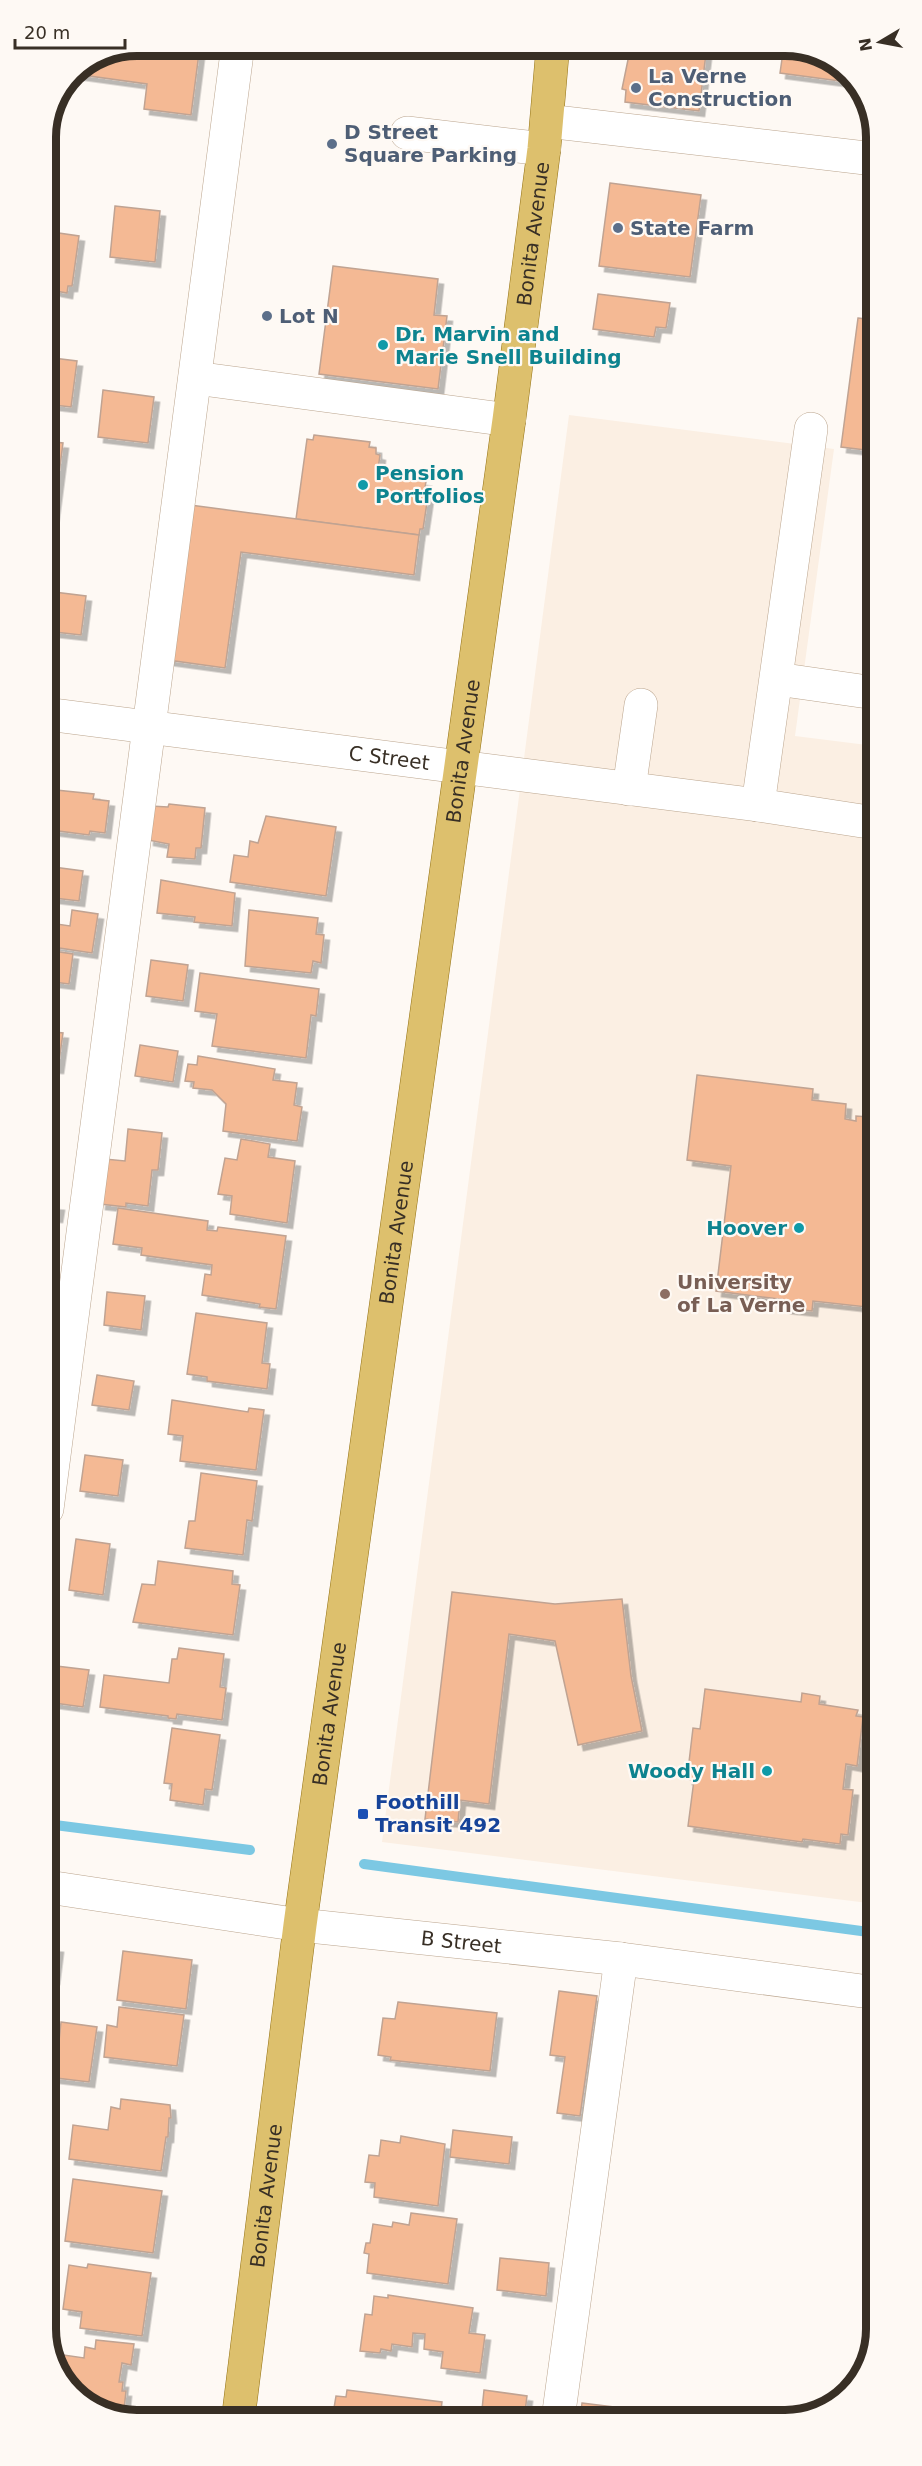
<svg xmlns="http://www.w3.org/2000/svg" width="922" height="2466" font-family="'DejaVu Sans',sans-serif">
<defs>
<filter id="shadow"><feDropShadow dx="5.5" dy="5.5" stdDeviation="0" flood-color="#0004"/></filter>
</defs>
<rect width="100%" height="100%" fill="#fef9f4"/>
<path fill="#fbefe3" d="M569,415l265,34 -39,287 80,10 1,1158 -494,-62z"/>
<g fill="none" stroke-linecap="round" stroke-linejoin="round">
<g stroke="#7cc8e3" stroke-width="10">
<path d="M47,1824l203,26"/>
<path d="M364,1864l512,69"/>
</g>
</g>
<g fill="#f4b994" stroke="#c0a392" stroke-width="1.5" filter="url(#shadow)">
<path d="M137,45h63l-9,70 -47,-6 3,-25 -72,-10v-4z"/>
<path d="M631,45h76l-8,66 -74,-9 1,-12 -4,-1z"/>
<path d="M784,45h8l49,19 7,10 -1,8 -67,-9z"/>
<path d="M45,143h6l-2,26h-4z"/>
<path d="M610,183l91,12 -11,82 -91,-11z"/>
<path d="M115,206l45,5 -5,51 -45,-5z"/>
<path d="M45,231l34,5 -7,50h-4l-1,7 -11,-2 -6,-3 1,-4 -6,-1z"/>
<path d="M333,266l105,13 -4,36 13,1 -9,73 -119,-15z"/>
<path d="M598,294l72,9 -4,25 -10,-1 -2,10 -61,-8z"/>
<path d="M858,318l16,2v131l-33,-4z"/>
<path d="M45,357l32,4 -6,46 -25,-3z"/>
<path d="M103,390l51,7 -6,46 -50,-6z"/>
<path d="M314,435l56,7 -1,5 7,1v6l4,1 -2,14 42,6 -1,5 7,1 -1,7 4,1 -6,40h-3l-1,6 -123,-16 11,-80 6,1z"/>
<path d="M46,441l17,2 -10,76 -7,-1z"/>
<path d="M871,487h3l1,148 -12,-1 11,-83 -11,-1z"/>
<path d="M190,505l229,30 -5,40 -173,-23 -16,116 -57,-8z"/>
<path d="M46,591l40,5 -5,39 -35,-4z"/>
<path d="M56,790l38,4 -1,5 16,2 -4,32 -15,-2 -1,4 -38,-5z"/>
<path d="M169,804l36,4 -4,40h-5l-1,11 -28,-2 2,-13 -21,-4 3,-34 17,1z"/>
<path d="M266,816l70,11 -10,69 -96,-14 4,-27 14,2 2,-16 8,2z"/>
<path d="M46,866l37,5 -4,30 -33,-4z"/>
<path d="M161,880l74,13 -3,33 -38,-4 1,-5 -38,-4z"/>
<path d="M72,910l26,4 -6,39 -39,-6 4,-23 13,2z"/>
<path d="M249,910l69,8 -2,16 8,1 -3,28 -8,-2 -2,12 -66,-7z"/>
<path d="M46,950l27,4 -4,30 -23,-3z"/>
<path d="M151,960l37,5 -5,36 -37,-5z"/>
<path d="M200,973l119,16 -3,27 -5,-1 -5,43 -94,-12 5,-32 -22,-3z"/>
<path d="M46,1031l17,2 -5,35 -12,-1z"/>
<path d="M140,1045l38,6 -5,31 -38,-6z"/>
<path d="M198,1056l77,13 -2,11 24,3 -3,22 8,2 -5,34 -74,-10 3,-27 -14,-14 -19,-2 1,-6 -9,-1 3,-17 9,1z"/>
<path d="M697,1075l116,14 -1,11 34,4 -1,15 11,2v-5l13,1v6h4l2,-4 1,189 -63,-7 -1,10 -27,-3 1,-8 -70,-9 15,-125 -44,-6z"/>
<path d="M128,1129l34,4 -4,37h-6l-4,36 -22,-3v4l-26,-3 5,-45 20,2z"/>
<path d="M241,1139l29,5 -2,13 27,4 -8,62 -57,-9 2,-18 -14,-2 7,-36 12,2z"/>
<path d="M47,1204l12,1 -2,12 -10,-1z"/>
<path d="M118,1208l90,13 -1,9 10,1 1,-4 68,9 -10,73 -17,-2 1,-3 -58,-9 3,-21 6,1 1,-10 -71,-10 1,-7 -29,-4z"/>
<path d="M47,1240l6,1 -6,42z"/>
<path d="M107,1292l38,4 -4,34 -37,-5z"/>
<path d="M196,1313l71,10 -5,40 8,1 -3,25 -60,-8v-4l-20,-3z"/>
<path d="M97,1375l37,6 -5,29 -37,-5z"/>
<path d="M172,1400l76,12 1,-4 15,2 -8,60 -76,-9 3,-25 -15,-2z"/>
<path d="M85,1455l38,5 -5,36 -38,-5z"/>
<path d="M201,1473l56,8 -5,40 -5,-1 -4,35 -58,-7 4,-27h6z"/>
<path d="M76,1539l34,5 -7,51 -34,-5z"/>
<path d="M158,1561l75,10 -1,13 8,1 -7,50 -100,-13 9,-38 13,1z"/>
<path d="M452,1592l103,12 67,-5 9,77 11,55 -64,14 -23,-104 -46,-7 -20,170 -29,-4 -2,22 -33,-3z"/>
<path d="M179,1648l45,6 -4,33 6,1 -4,32 -45,-6 -1,5 -8,-1v-2l-68,-9 4,-32 65,8 3,-24h5z"/>
<path d="M48,1665l41,5 -6,37 -36,-5z"/>
<path d="M705,1689l96,13 1,-9 18,3 -1,8 39,6 -2,6 7,1 -6,49 -11,-2 -3,25 10,1 -5,45 -7,-1 -1,10 -37,-5 -1,3 -114,-16 6,-46 -7,-1 6,-51 7,1z"/>
<path d="M172,1728l48,7 -8,55 -7,-1 -2,16 -33,-5 2,-16 -8,-1z"/>
<path d="M48,1946l10,1 -4,32 -6,-1z"/>
<path d="M123,1951l69,9 -6,49 -69,-9z"/>
<path d="M559,1991l38,5 -17,120 -23,-3 8,-56 -15,-2z"/>
<path d="M398,2002l99,11 -7,58 -100,-11 1,-3 -13,-2 5,-37 12,1z"/>
<path d="M119,2007l65,8 -7,51 -73,-9 3,-32 10,2z"/>
<path d="M61,2022l36,5 -8,55 -41,-5v-37l11,1z"/>
<path d="M121,2099l49,6 1,13h-2l-1,19h-2l-5,34 -92,-12 4,-34 35,5 3,-23 9,2z"/>
<path d="M453,2130l59,7 -3,27 -59,-7z"/>
<path d="M401,2136l44,8 -7,62 -64,-9 1,-14 -10,-1 4,-27 10,1 2,-16 19,3z"/>
<path d="M73,2179l89,12 -9,62 -88,-12z"/>
<path d="M411,2213l46,6 -9,65 -81,-11 2,-19 -5,-1 2,-10h4l3,-19 19,3 1,-5 16,3z"/>
<path d="M500,2258l49,5 -3,33 -49,-6z"/>
<path d="M88,2264l63,9 -9,63 -62,-8 2,-16 -19,-3 6,-44 18,3z"/>
<path d="M388,2295l85,13 -4,25 16,2 -5,38 -39,-5 2,-16 -19,-3 1,-15 -12,-1 -1,14 -20,-3 -1,7 -10,-2 -1,4 -20,-2 5,-37 7,1 2,-19 14,2z"/>
<path d="M96,2340l38,4 -3,21 -9,-2 -3,19h4l-1,9h4l-3,27 -42,-16 -32,-47 1,-2 34,5 1,-11 10,2z"/>
<path d="M347,2390l95,12 -2,17 -108,1 4,-24 10,1z"/>
<path d="M484,2390l43,6 -3,23h-43z"/>
<path d="M582,2403l72,9 -1,6 -73,1z"/>
</g>
<g fill="none" stroke-linecap="round" stroke-linejoin="round">
<g stroke="#bba58e" stroke-width="34">
<g id="minor">
<path d="M547,121l327,38"/>
<path d="M407,133l137,16"/>
<path d="M195,378l314,42"/>
<path d="M777,679l98,14"/>
<path id="s1" d="M46,714l712,91 117,18"/>
<path d="M629,789l12,-84"/>
<path d="M758,805l53,-376"/>
<path d="M47,1509l191,-1464"/>
<path id="s2" d="M48,1887l252,38 321,34 256,34"/>
<path d="M558,2419l63,-460"/>
</g>
</g>
<g stroke="#947215" stroke-width="34">
<g id="major">
<path id="s3" d="M238,2420l62,-495 209,-1505 35,-271 9,-104"/>
</g>
</g>
<use href="#minor" stroke="#fff" stroke-width="33"/>
<use href="#major" stroke="#ddc06d" stroke-width="33"/>
</g>
<g fill="#5c6f8a" stroke="#fef9f4" stroke-width="2">
<circle cx="636" cy="88" r="6"/>
<circle cx="332" cy="144" r="6"/>
<circle cx="618" cy="228" r="6"/>
<circle cx="267" cy="316" r="6"/>
</g>
<g fill="#0f9aa8" stroke="#fef9f4" stroke-width="2">
<circle cx="383" cy="345" r="6"/>
<circle cx="363" cy="485" r="6"/>
<circle cx="799" cy="1228" r="6"/>
<circle cx="767" cy="1771" r="6"/>
</g>
<circle fill="#8d6e63" stroke="#fef9f4" stroke-width="2" cx="665" cy="1294" r="6"/>
<rect fill="#1a4fb4" stroke="#fef9f4" stroke-width="2" x="357" y="1808" width="12" height="12" rx="3"/>
<g text-anchor="middle" stroke-width="4.5" stroke-linejoin="round" paint-order="stroke">
<g font-size="20" font-weight="bold" fill="#4e5e75" stroke="#fef9f4" text-anchor="start">
<text x="648" y="83">La Verne<tspan x="648" dy="23">Construction</tspan></text>
<text x="344" y="139">D Street<tspan x="344" dy="23">Square Parking</tspan></text>
<text x="630" y="235">State Farm</text>
<text x="279" y="323">Lot N</text>
</g>
<g font-size="20" fill="#382f25" stroke="#fef9f4">
<text dy="7" stroke="none"><textPath href="#s3" startOffset="2206">Bonita Avenue</textPath></text>
<text dy="7" stroke="none"><textPath href="#s3" startOffset="1684">Bonita Avenue</textPath></text>
<text dy="7" stroke="none"><textPath href="#s1" startOffset="346">C Street</textPath></text>
<text dy="7" stroke="none"><textPath href="#s3" startOffset="1198">Bonita Avenue</textPath></text>
<text dy="7" stroke="none"><textPath href="#s3" startOffset="712">Bonita Avenue</textPath></text>
<text dy="7" stroke="none"><textPath href="#s2" startOffset="417">B Street</textPath></text>
<text dy="7" stroke="none"><textPath href="#s3" startOffset="226">Bonita Avenue</textPath></text>
</g>
<g font-size="20" font-weight="bold" fill="#0d838f" stroke="#fef9f4" text-anchor="start">
<text x="395" y="341">Dr. Marvin and<tspan x="395" dy="23">Marie Snell Building</tspan></text>
<text x="375" y="480">Pension<tspan x="375" dy="23">Portfolios</tspan></text>
<text x="787" y="1235" text-anchor="end">Hoover</text>
<text x="755" y="1778" text-anchor="end">Woody Hall</text>
</g>
<g font-size="20" font-weight="bold" fill="#785e54" stroke="#fef9f4" text-anchor="start">
<text x="677" y="1289">University<tspan x="677" dy="23">of La Verne</tspan></text>
</g>
<g font-size="20" font-weight="bold" fill="#164399" stroke="#fef9f4" text-anchor="start">
<text x="375" y="1809">Foothill<tspan x="375" dy="23">Transit 492</tspan></text>
</g>
</g>
<path d="M0 0H922V2466H0ZM137 56H785A81 81 0 0 1 866 137V2329A81 81 0 0 1 785 2410H137A81 81 0 0 1 56 2329V137A81 81 0 0 1 137 56Z" fill="#fef9f4" fill-rule="evenodd"/>
<path fill="none" stroke="#382f25" stroke-width="8" d="M137 56H785A81 81 0 0 1 866 137V2329A81 81 0 0 1 785 2410H137A81 81 0 0 1 56 2329V137A81 81 0 0 1 137 56Z"/>
<g transform="translate(880 42) rotate(260)" stroke="#fef9f4" stroke-width="4.5" paint-order="stroke">
<path d="M0-4.5L10 22L0 15L-10 22Z" fill="#382f25"/>
<text y="-9" font-size="16" font-weight="bold" text-anchor="middle" fill="#382f25">N</text>
</g>
<path d="M15 39v9h110v-9" fill="none" stroke="#382f25" stroke-width="3"/>
<text x="24" y="39" font-size="18" fill="#382f25" stroke="#fef9f4" stroke-width="4.5" paint-order="stroke">20 m</text>
</svg>
